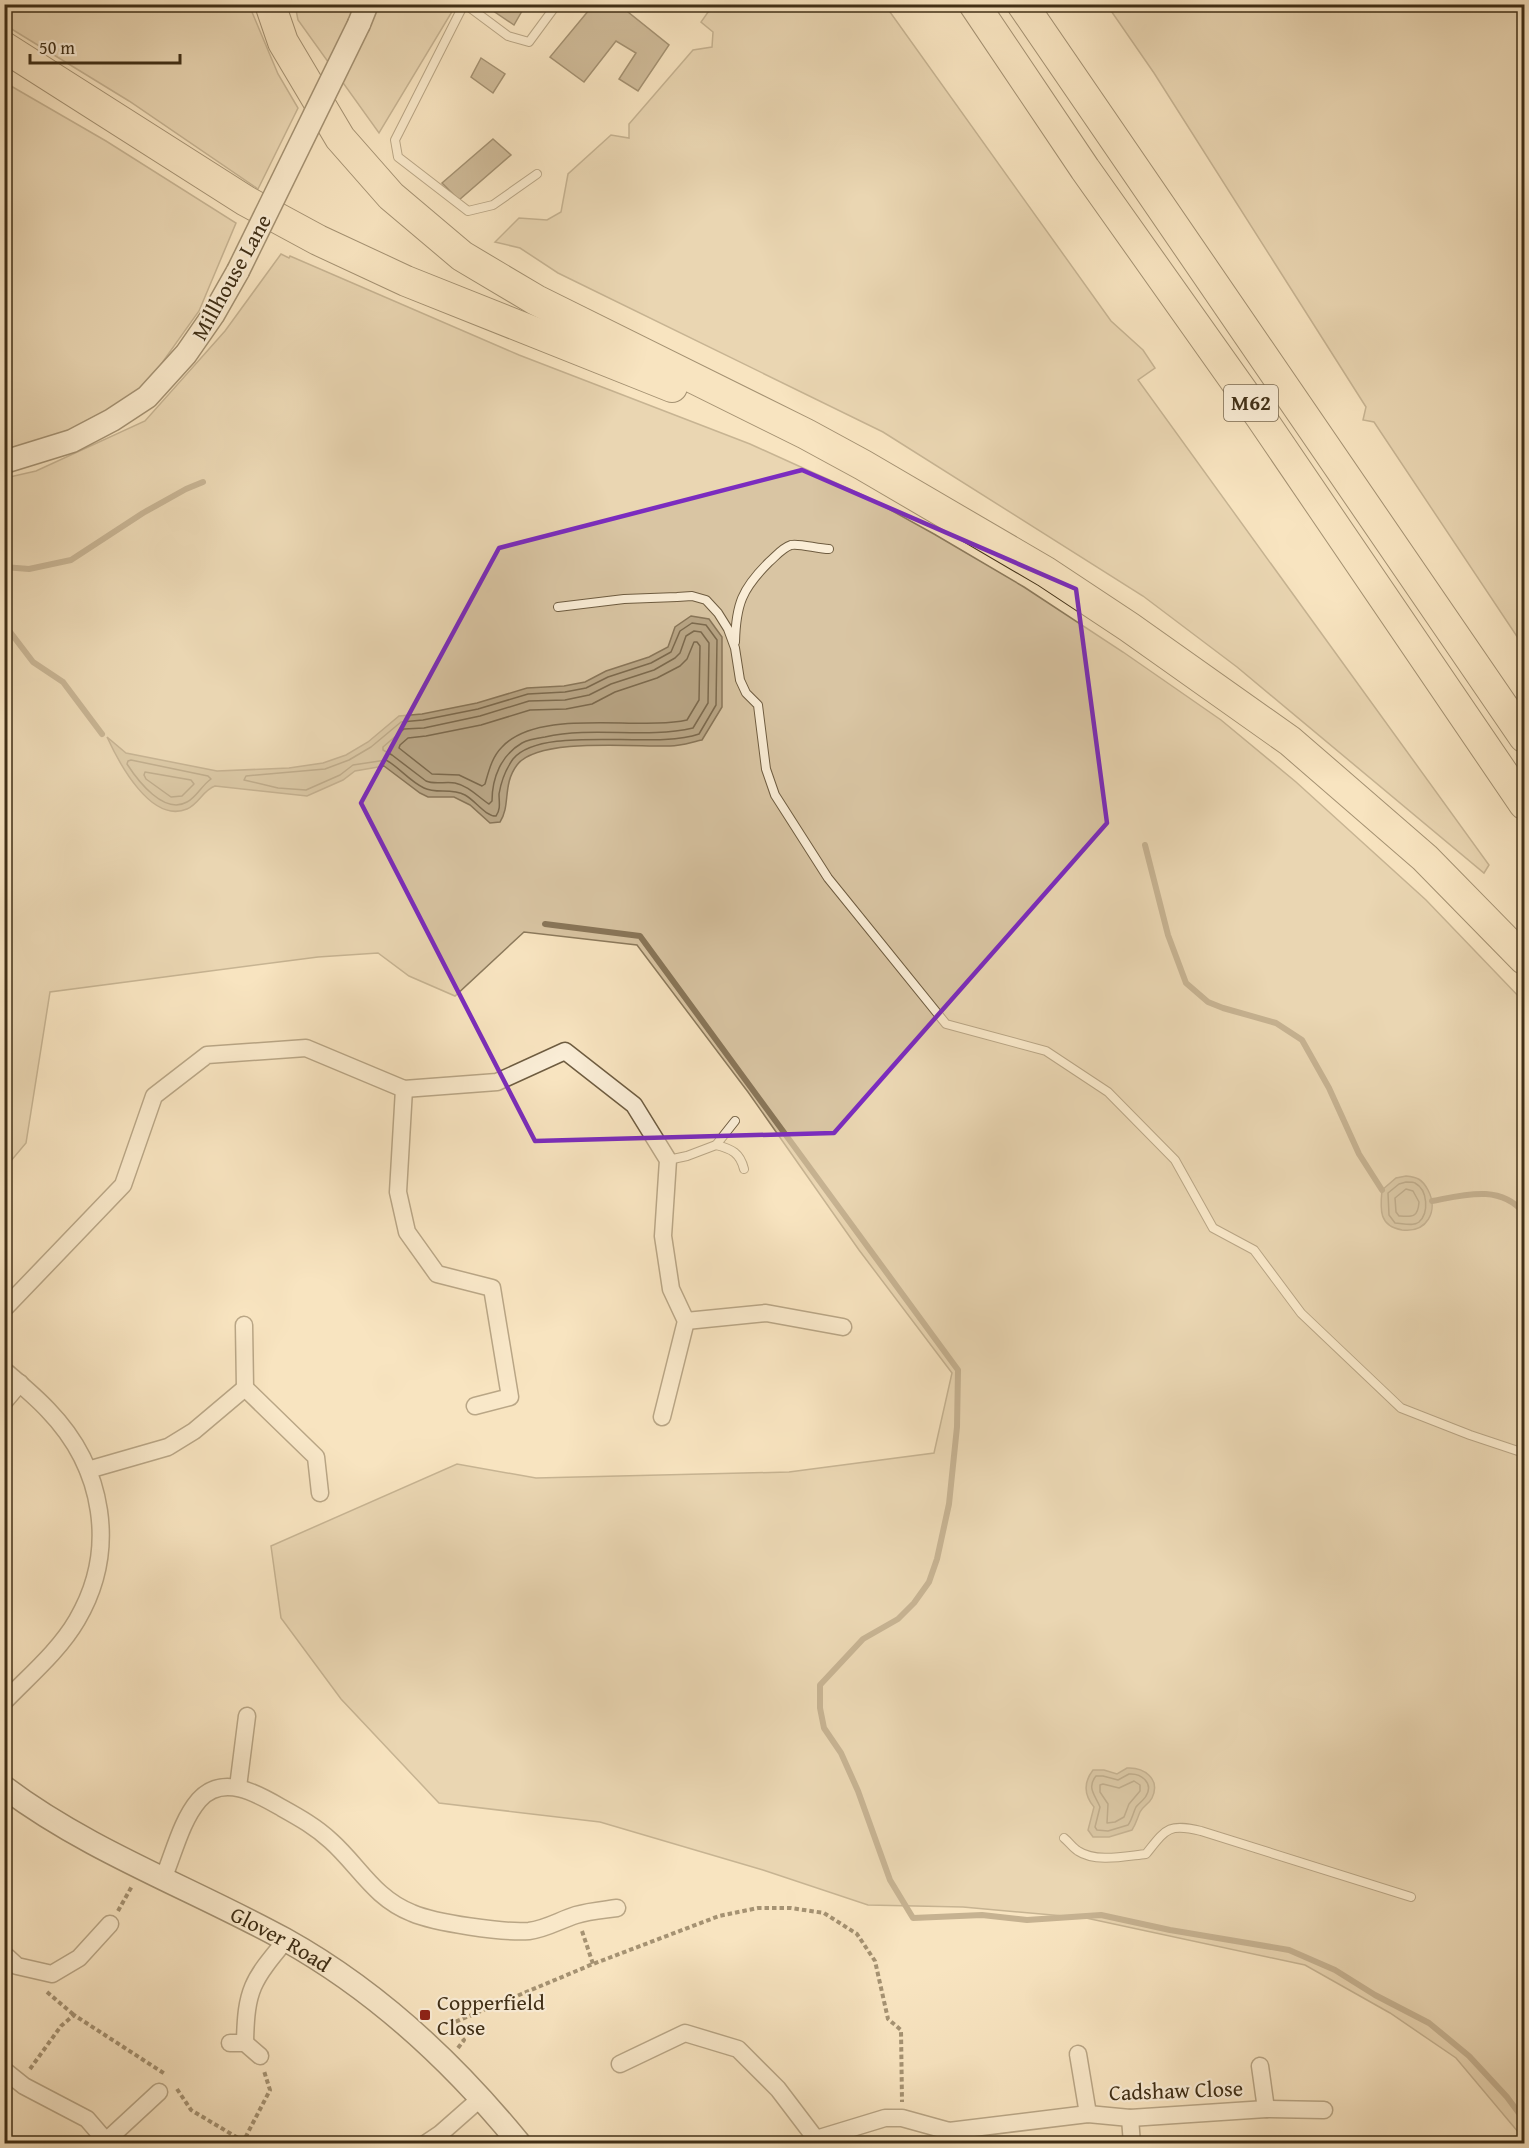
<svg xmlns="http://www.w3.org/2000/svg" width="1529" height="2148" font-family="'Gentium Book Plus',serif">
<rect width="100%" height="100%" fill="#f8e4c0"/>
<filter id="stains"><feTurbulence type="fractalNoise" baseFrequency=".00333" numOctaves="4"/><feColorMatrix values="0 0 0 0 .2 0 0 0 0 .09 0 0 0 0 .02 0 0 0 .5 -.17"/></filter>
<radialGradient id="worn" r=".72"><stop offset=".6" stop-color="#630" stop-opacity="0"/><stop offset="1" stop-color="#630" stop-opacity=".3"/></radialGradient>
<g fill="#d9c5a3" stroke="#8c7a5c" stroke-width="1.5">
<path d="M5,4l244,1 29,69 20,34 -40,81 -129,-88 -124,-76z"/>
<path d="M295,5h161l-77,128 -81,-113z"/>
<path d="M713,5h172l226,316 32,29 12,18 -17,12 351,485 -5,8 -247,-206 -94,-71 -260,-164 -325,-159 -38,-25 -25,-6 24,-24 28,2 14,-8 7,-38 43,-39 18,3v-14l64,-74 19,-3 1,-15 -12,-10z"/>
<path d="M1107,5h417v642l-150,-225 -11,-2 3,-13 -212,-334z"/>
<path d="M4,82l102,59 130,82 -37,88 -57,80 -89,48 -48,10z"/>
<path d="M281,254l8,4 1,-2 229,99 231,89 117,53 67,37 90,53 99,65 98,68 75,62 130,118 98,102v1137l-68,-81 -66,-45 -85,-48 -219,-47 -123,-11 -95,-2 -105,-35 -163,-48 -161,-19 -98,-104 -60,-81 -10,-72 186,-82 79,14 253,-6 145,-19 18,-80 -93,-123 -111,-158 -111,-147 -113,-13 -69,64 -46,-20 -31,-23 -60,4 -268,35 -24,151 -21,25v-690l31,-7 109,-50 80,-90z"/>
</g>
<g fill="#b9a686" stroke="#897659" stroke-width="1.5">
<path d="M691,616l18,3 13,18v70l-20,33c-10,2 -21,6 -32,6 -34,1 -132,-9 -153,19 -15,20 -6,40 -17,57l-10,1 -20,-18 -16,-8h-26l-8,-4 -36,-27 -29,5 -12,9 -36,16 -92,-10c-12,4 -16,18 -28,23 -36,15 -68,-46 -80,-72l19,16 91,18 72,-3 34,-5 23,-8 22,-13 31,-26 23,-2 55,-11 50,-15 37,-2 21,-4 21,-11 43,-14 19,-10 7,-20z"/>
<path d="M1406,1176c11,1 16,3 22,14 11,21 -1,43 -26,40 -23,-4 -22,-20 -20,-40l14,-12z"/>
<path d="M1127,1768c17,-1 34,11 25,30 -3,6 -9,8 -12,14 -3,7 -4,12 -8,18l-23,7h-16l-5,-7 6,-23c-10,-12 -11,-24 -1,-37h11l13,4z"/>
</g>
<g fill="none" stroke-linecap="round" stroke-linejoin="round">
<g stroke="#7c6a4e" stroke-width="1.5">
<path d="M692,623l14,2 11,15 -1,65 -17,29c-45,16 -157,-10 -186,25 -7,10 -12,23 -14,35 0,8 2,15 -3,22 -11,0 -20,-15 -31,-21 -14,-7 -29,-1 -41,-7 -15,-7 -25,-21 -38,-28l-33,5 -13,10 -34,15 -28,-2 -34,-8 2,-4 79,-7 24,-9 22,-13 30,-25 22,-2 55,-11 50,-15 37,-2 21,-4 22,-11 43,-14 20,-11 9,-21z"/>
<path d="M694,631l7,1 8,11 -1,60 -15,25c-49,11 -99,-2 -148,9 -7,1 -16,2 -23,6 -21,12 -30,35 -30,58l-3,3c-11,-7 -20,-18 -34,-21 -9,-2 -20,2 -29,-2l-34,-26 -9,-5v-3l21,-18 20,-1 56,-12 49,-15 36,-1 24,-5 22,-11 43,-14 21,-12 5,-5 6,-17z"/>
<path d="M694,642h3l3,4 -1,54 -12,20c-49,11 -148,-13 -185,27 -10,10 -13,23 -17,37l-3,2 -23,-11 -27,-1 -33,-26 1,-3 8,-7 18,-2 55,-11 49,-15 36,-1 26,-5 23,-12 42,-14 23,-12 7,-7z"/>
<path d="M131,760l77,16 3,3c-9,6 -15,19 -24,23 -23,13 -49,-21 -60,-38l1,-3z"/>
<path d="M145,772l46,8 3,4 -12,12 -11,1 -25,-18 -2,-4z"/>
<path d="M1406,1182c2,0 8,0 9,1 13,7 14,30 4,39 -6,5 -17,1 -24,1l-6,-8 -1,-22 11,-9z"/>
<path d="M1406,1189l7,2 6,11c-1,16 -7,15 -20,14l-3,-4 -1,-14z"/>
<path d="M1129,1774c12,-1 25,9 17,22 -2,4 -7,7 -10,11 -3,6 -4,13 -8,18l-20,6 -11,-1 -2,-3 5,-20c-4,-11 -14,-19 -4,-31h7l15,4z"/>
<path d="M1134,1781l6,4v6l-11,13 -5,13 -9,5 -8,1 1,-19 -8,-12v-7l3,-1 16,4z"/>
</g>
<g stroke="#897659" stroke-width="6">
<path d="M4,567l25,2 42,-9 72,-47 43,-24 17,-7"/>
<path d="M4,624l29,38 30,20 39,52"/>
<path d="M1145,845l23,90 18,48 22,19 15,6 53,15 26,17 27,48 30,66 23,36"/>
<path d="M545,924l95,12 318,434 -1,57 -8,77 -12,55 -8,23 -15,21 -16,16 -35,20 -43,46v23l4,20 17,25 17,38 32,89 23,38 69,-3 45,5 74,-5 69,15 119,20 46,20 40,25 54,28 40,33 38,41 17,23"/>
<path d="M1432,1201c32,-6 68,-17 92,12"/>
</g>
</g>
<g fill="#a08d6e" stroke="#402f16" stroke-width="1.5">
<path d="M483,4h43l-12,21z"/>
<path d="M594,4h24l51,41 -31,46 -19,-12 17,-26 -20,-12 -32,41 -34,-25z"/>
<path d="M481,58l24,16 -12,19 -22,-16z"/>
<path d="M493,139l18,16 -52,45 -17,-17z"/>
</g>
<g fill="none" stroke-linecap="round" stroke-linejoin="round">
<g stroke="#6e5c40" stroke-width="10">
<g id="lane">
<path d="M464,4l-69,136 3,17 70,54 25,-6 44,-31"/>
<path d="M465,4l43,32 21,6 28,-38"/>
<path d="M558,607l66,-8 53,-2 15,-1 14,4 12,13 10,16 7,19 5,32 6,13 12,12 8,64 9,26 53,83 118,146 100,27 62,41 67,68 38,68 41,22 47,63 100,95 69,27 54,18"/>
<path d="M735,642c1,-38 7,-53 34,-80 7,-6 13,-14 22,-17 8,-2 27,4 38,4"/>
<path d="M716,1145c16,4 24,8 28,24"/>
<path d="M668,1160l19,-4 29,-11 19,-24"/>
<path d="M1064,1838c5,4 9,10 14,13 18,12 48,5 68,3 20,-25 22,-31 55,-23l210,66"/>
</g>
</g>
<g stroke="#6e5c40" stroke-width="19">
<g id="street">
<path d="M404,1089l-6,103 9,40 30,42 55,14 18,109 -35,9"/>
<path d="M4,1309l119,-124 31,-89 53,-41 99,-7 98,41 93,-7 68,-31 69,54 34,55 -5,76 8,53 15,32 -24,96"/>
<path d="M686,1321l80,-8 77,14"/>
<path d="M244,1325l1,63"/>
<path d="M4,1370c15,13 31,26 44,40 56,58 70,140 29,210 -18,31 -48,56 -73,82"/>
<path d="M4,1402l16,-19"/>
<path d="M88,1470l80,-23 26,-16 51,-43 71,69 4,36"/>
<path d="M238,1787l9,-71"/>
<path d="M163,1879c11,-26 18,-58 36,-79 24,-27 59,-6 83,8 18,10 34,19 49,33 28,25 43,57 81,72 23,10 92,20 117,18 17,-2 31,-11 47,-16 13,-4 27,-5 41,-7"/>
<path d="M4,1954l13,12 35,8 27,-16 31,-34"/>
<path d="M230,2043h15l15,13"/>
<path d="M245,2043c1,-54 7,-62 41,-103"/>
<path d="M1078,2054l10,60"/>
<path d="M620,2064l65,-31 53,16 40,40 38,50"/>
<path d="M1260,2066l6,43"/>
<path d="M4,2070l20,16 63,33 19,22 -1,3"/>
<path d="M1130,2118l2,26"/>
<path d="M106,2141l53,-49"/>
<path d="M425,2144l15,-10 42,-37"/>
<path d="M812,2144l4,-5 69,-21h17l47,13 139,-17 42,4 136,-9 58,1"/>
</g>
</g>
<g stroke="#402f16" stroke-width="25">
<g id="secondary">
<path d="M359,24l8,-20"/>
<path d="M4,462l68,-21 40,-21 35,-23 39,-43 27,-39 25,-44"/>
<path id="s1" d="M4,1787c83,63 189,102 280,152 92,51 170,124 236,205"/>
</g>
</g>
<g stroke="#402f16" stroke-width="32">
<g id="highway">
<path d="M270,4l13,38 57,96 51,58 71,60 74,44 270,134 57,31 183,107 83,55 161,114 135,117 99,101"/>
<path d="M974,4l111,165 175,247 264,388"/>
<path d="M1022,4l502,733"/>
<path d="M4,47l242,154 72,39 88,41 266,106"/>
</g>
</g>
<g stroke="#402f16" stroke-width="4" stroke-dasharray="4.5 3" stroke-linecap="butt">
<path d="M118,1911l14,-25"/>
<path d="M582,1931l11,33"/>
<path d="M47,1992l27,23"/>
<path d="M458,2048l6,-8 -14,-16 143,-60 126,-48 39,-8h33l33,5 33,21 18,27 13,58 13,11 1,72"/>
<path d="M30,2069l31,-43 13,-11 91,59"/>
<path d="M177,2089l14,21 52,31"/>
<path d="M242,2144l28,-54 -6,-19"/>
</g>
<use href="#lane" stroke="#faedd6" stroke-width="8"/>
<use href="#street" stroke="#faedd6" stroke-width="16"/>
<use href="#secondary" stroke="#faedd6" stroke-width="22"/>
<use href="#highway" stroke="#f8e4c0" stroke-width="30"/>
<g stroke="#402f16" stroke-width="25" stroke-linecap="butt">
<path id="secondary-bridge" d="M238,271l121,-247"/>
</g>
<use href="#secondary-bridge" stroke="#faedd6" stroke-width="22"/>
</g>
<path d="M0 0H1529V2148H0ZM802,470l274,119 31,234 -273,310 -299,8 -174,-338 138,-255z" fill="#f8e4c0" fill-opacity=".55" fill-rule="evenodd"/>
<path fill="none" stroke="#7b2cbf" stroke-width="4.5" stroke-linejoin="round" d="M802,470l274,119 31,234 -273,310 -299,8 -174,-338 138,-255z"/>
<rect fill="#8f2418" stroke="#faedd6" stroke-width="2" x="419" y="2009" width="12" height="12" rx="3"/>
<g text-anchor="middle" stroke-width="4.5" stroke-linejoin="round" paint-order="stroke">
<rect fill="#faedd6" stroke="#786850" stroke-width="1.5" x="1224" y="385" width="54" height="36" rx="4.5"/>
<g font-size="21" font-weight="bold" fill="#402f16">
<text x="1251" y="410">M62</text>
</g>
<g font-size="22" fill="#402f16" stroke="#faedd6">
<text transform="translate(231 277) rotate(-61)" y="8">Millhouse Lane</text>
<text dy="8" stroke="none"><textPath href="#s1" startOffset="316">Glover Road</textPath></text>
<text transform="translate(1176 2090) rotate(-2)" y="8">Cadshaw Close</text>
</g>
<g font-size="22" fill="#402f16" stroke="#faedd6" text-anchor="start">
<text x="437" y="2010">Copperfield<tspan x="437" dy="25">Close</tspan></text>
</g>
</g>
<rect width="1529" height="2148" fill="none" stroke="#f8e4c0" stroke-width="24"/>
<rect x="6" y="6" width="1517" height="2136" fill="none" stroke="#402f16" stroke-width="3"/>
<rect x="12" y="12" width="1505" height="2124" fill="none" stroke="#402f16" stroke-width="1.5"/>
<path d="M30 54v9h150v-9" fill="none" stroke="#402f16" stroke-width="3"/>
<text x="39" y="54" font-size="18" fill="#402f16" stroke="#faedd6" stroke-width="4.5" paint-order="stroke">50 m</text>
<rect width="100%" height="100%" filter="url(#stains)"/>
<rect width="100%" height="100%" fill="url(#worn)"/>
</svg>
